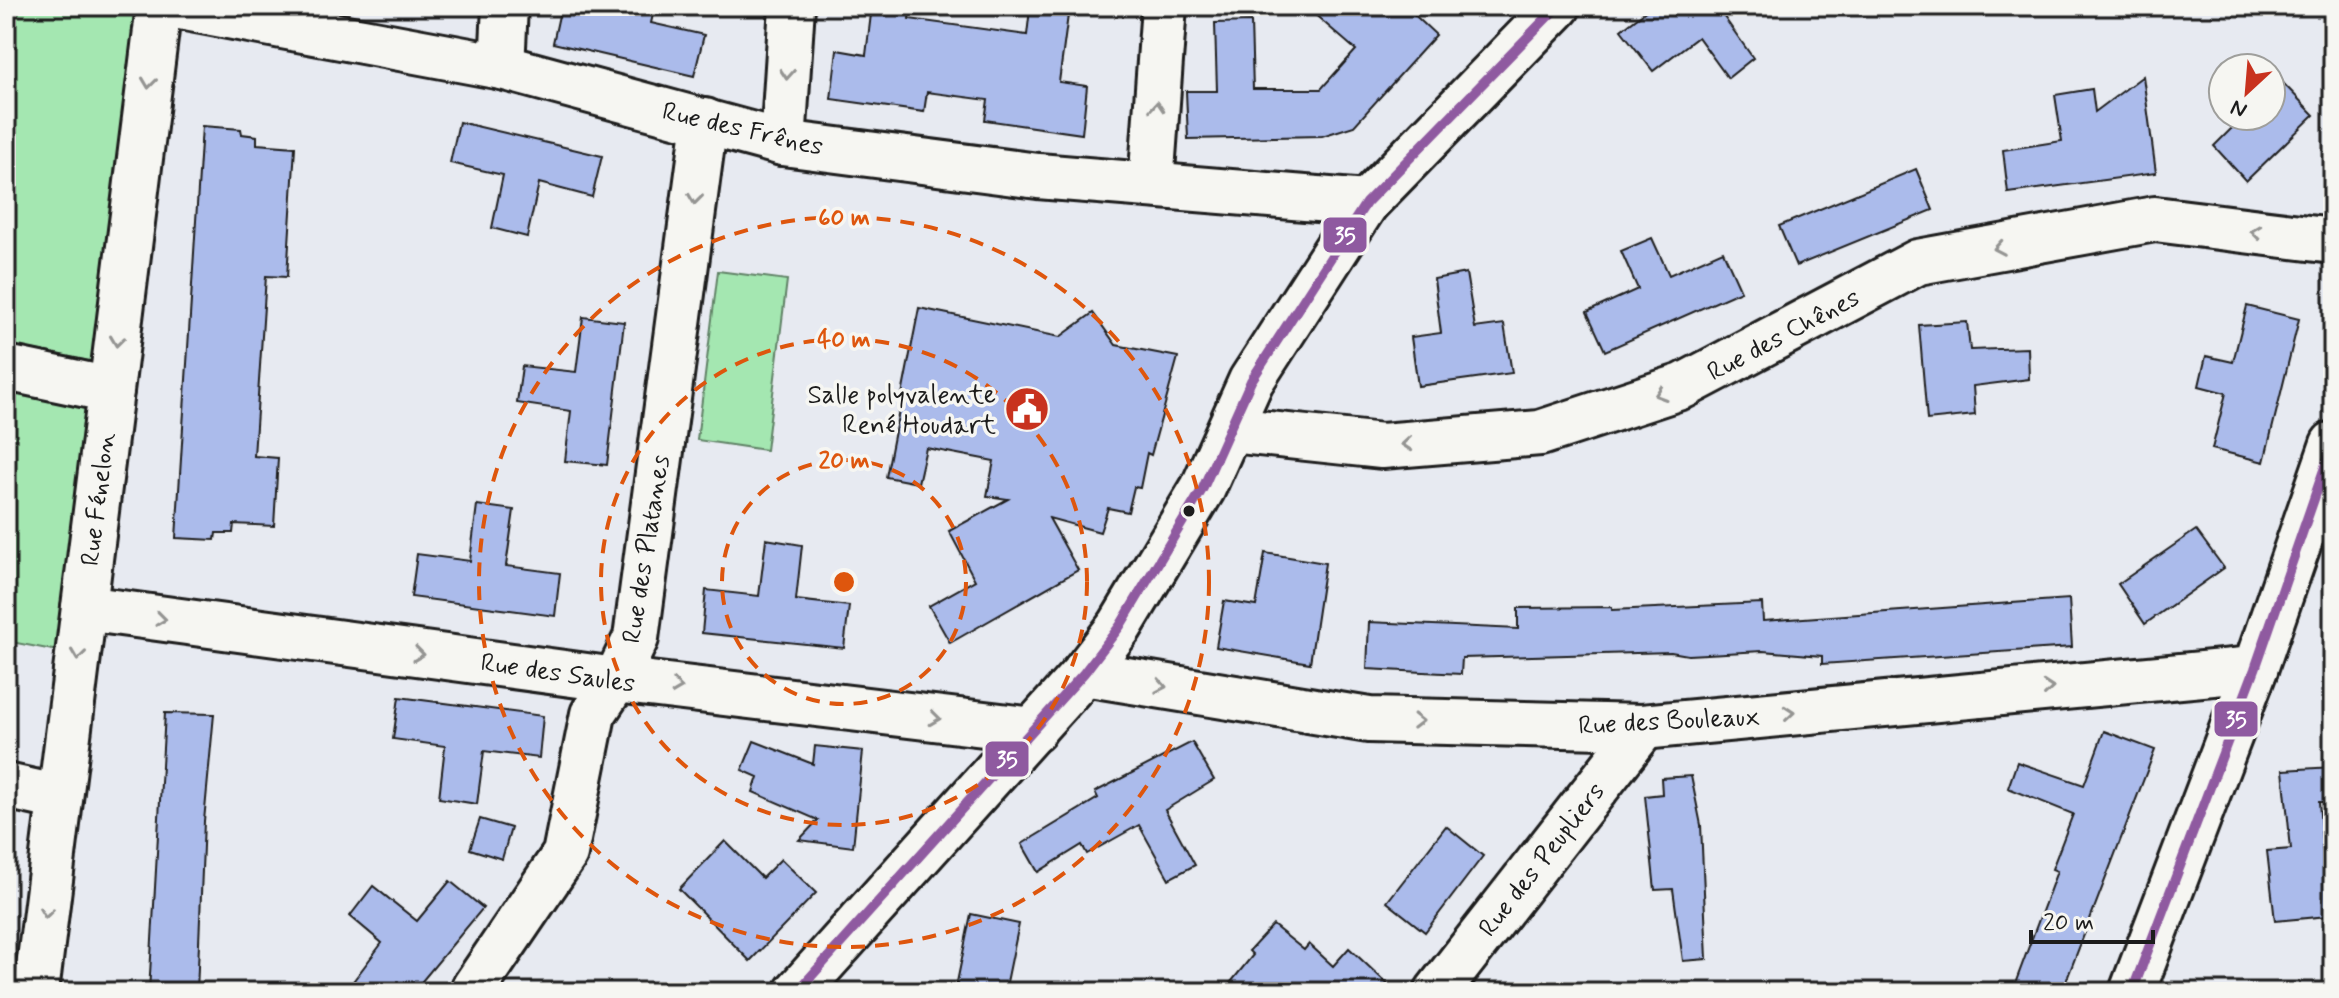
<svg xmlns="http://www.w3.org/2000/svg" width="2339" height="998" font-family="Mynerve,sans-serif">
<rect width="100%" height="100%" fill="#e7eaf1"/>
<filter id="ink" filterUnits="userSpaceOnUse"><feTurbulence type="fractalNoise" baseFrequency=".0125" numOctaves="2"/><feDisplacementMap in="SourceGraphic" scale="16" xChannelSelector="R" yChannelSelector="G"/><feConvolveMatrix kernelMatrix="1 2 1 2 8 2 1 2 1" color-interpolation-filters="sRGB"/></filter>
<g filter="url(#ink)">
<g fill="#a4e7b1" stroke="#608266" stroke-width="2">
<path d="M6,6h130l-42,356 -88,-18z"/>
<path d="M718,271l69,9 -21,170 -69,-10z"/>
<path d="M6,387l74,15 10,10 -32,239 -52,-10z"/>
</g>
<g fill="#abbbeb" stroke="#1c1c1c" stroke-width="2">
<path d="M561,6h94l-4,17 53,12 -10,41 -141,-33z"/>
<path d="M872,6h39l-2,13 118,16 3,-26 38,6 -9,67 28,4 -5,48 -97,-14 3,-20 -61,-8 -3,20 -93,-13 6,-49 29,5z"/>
<path d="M1305,6h100l31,29 -82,91 -32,10 -134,3 -2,-48h31l-2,-68 36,-1 2,67h68l35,-39z"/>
<path d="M1652,6h86l-14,11 29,41 -25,20 -30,-41 -45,34 -32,-41z"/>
<path d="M2143,76l13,97 -148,20 -5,-43 59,-9 -7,-46 37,-6 3,23z"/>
<path d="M2281,81l33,34 -68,66 -32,-35 30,-30h27v-25z"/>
<path d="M459,122l143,34 -10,41 -53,-14 -12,54 -35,-9 11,-53 -53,-12z"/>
<path d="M202,126l39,3 1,5 15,2v8l38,3 -8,130 -21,-1 -12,180 24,2 -4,68 -40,-2 -1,9h-17l-1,7 -39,-2z"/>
<path d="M1916,169l17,41 -137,56 -17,-40z"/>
<path d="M1652,238l17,37 54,-24 18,40 -136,60 -18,-39 51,-23 -17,-38z"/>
<path d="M1466,273l9,55 29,-4 8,49 -94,13 -7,-49 30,-4 -7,-54z"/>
<path d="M2247,306l52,13 -35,143 -52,-13 14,-56 -27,-7 7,-30 27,6z"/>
<path d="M919,308l141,29 33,-24 23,32 62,12 -27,98 -4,-2 -7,35 -6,-1 -6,25 -20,-4 -8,24 -51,-14 29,52 -128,73 -21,-37 46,-26 -26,-49 59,-32 -21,-3 7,-35 -68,-13 -8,35 -32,-6z"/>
<path d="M583,317l41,5 -17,143 -42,-4 6,-50 -54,-8 5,-37 54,6z"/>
<path d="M1967,322l3,28 58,-2 1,31 -56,7 2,29 -48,5 -8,-95z"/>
<path d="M477,505l37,5 -8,56 54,7 -5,43 -144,-19 6,-43 53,7z"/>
<path d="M2196,530l28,38 -79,56 -27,-40z"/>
<path d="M766,539l36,6 -6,55 53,6 -5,42 -142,-15 4,-43 53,6z"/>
<path d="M1265,553l60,10 -15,100 -94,-16 8,-46 32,5z"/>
<path d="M2069,599l3,48 -250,17v-8l-59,-5 -75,4 -17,-3 -209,6 -1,16 -94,-5 2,-47 149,7v-21l94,-1v3l150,-7 1,18z"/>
<path d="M399,697l144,19 -4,42 -55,-7 -7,53 -38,-6 6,-52 -52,-7z"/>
<path d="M165,713l49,1 -10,107 -7,171h-48z"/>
<path d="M2104,731l51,19 -93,242h-50l45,-121 -5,-2 21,-55 -65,-26 9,-26 67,23z"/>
<path d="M754,741l59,23 2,-18 48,5 -10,96 -54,-7 19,-20 -65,-28 5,-15 -16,-7z"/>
<path d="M1192,742l22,38 -49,30 30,55 -26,14 -30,-54 -52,29 -5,-9 -44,27 -16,-28 76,-46 -3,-6z"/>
<path d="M2333,767v35h-14l9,114 -53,5 -8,-70 24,-2 -8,-79z"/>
<path d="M1691,776l10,49 6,134 -24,2 -10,-72 -18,1 -10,-94 17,-2 -1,-16z"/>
<path d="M480,819l31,9 -9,31 -32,-10z"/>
<path d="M1446,826l37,30 -58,76 -38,-30z"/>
<path d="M725,841l37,37 19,-19 35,34 -66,68 -71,-72z"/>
<path d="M450,881l33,27 -70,84h-68l37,-49 -32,-27 23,-30 44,35z"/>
<path d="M971,914l48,10 -14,68h-50z"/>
<path d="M1273,925l31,25 5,-6 24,22 16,-18 47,44h-173l30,-37 -4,-4z"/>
</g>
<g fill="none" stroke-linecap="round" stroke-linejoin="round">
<g stroke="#1c1c1c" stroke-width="50">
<g id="minor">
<path d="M175,6l327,61 281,76 255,33 328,27"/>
<path d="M502,67l3,-61"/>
<path d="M783,143l9,-137"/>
<path d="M1151,185l13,-179"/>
<path d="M6,368l105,22"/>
<path d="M1231,430l151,16 158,-13 143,-47 235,-124 237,-43 178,22"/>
<path d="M84,608l532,72 418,50"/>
<path d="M1084,673l285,47 273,7 613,-58"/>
<path d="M6,786l54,12"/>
<path d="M474,988l91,-134 28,-140 23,-34 20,-42 69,-517"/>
<path d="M36,992l123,-986"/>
<path d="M797,992l287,-319 36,-47 83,-138 48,-107 115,-178 192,-197"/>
<path d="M1437,992l207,-265"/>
<path d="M2132,992l123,-323 78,-225"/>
</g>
</g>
<use href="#minor" stroke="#f6f6f2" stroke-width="44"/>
<g stroke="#f6f6f2" stroke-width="16">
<g id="bus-1">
<path d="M797,992l287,-319 36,-47 83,-138 48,-107 115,-178 192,-197"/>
<path d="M2132,992l123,-323 78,-225"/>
</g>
</g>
<use href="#bus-1" stroke="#8f5aa0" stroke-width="10"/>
</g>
<defs><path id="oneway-chevron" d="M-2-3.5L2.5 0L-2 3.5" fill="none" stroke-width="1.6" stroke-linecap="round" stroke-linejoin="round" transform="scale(2)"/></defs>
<g stroke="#949492">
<use href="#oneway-chevron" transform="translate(787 74) rotate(94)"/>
<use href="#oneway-chevron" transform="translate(149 83) rotate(97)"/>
<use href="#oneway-chevron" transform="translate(1157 107) rotate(-86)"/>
<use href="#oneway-chevron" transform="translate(695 199) rotate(97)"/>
<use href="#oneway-chevron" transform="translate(2256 232) rotate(-173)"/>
<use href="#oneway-chevron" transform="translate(1999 248) rotate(170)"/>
<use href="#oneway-chevron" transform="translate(117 341) rotate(97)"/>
<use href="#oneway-chevron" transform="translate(1660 394) rotate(162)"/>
<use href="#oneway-chevron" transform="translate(1407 444) rotate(175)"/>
<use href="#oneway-chevron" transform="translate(161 619) rotate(8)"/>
<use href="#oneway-chevron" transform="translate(419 654) rotate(8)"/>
<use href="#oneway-chevron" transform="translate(78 655) rotate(97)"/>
<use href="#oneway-chevron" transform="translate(1161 686) rotate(10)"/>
<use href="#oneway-chevron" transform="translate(677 687) rotate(7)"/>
<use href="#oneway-chevron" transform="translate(2048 688) rotate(-5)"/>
<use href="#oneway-chevron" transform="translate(1789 713) rotate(-5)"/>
<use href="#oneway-chevron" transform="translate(935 718) rotate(7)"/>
<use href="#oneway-chevron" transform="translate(1418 721) rotate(1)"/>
<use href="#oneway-chevron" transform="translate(46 913) rotate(97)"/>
</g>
</g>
<g fill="none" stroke="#de560d" stroke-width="4" stroke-dasharray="14 10">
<circle cx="844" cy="582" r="122"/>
<circle cx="844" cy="582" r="243"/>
<circle cx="844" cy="582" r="365"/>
</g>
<defs>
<g id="civic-disc" transform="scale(2.3)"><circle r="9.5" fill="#c8321e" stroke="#f6f6f2"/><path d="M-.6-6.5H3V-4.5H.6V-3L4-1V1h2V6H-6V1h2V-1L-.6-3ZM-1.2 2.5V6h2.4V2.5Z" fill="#fff"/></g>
</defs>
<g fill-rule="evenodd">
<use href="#civic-disc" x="1027" y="409"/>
</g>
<circle fill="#1c1c1c" stroke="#f6f6f2" stroke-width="3" cx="1189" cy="511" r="7"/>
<g text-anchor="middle" stroke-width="7" stroke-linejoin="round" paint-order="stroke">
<g font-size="26" fill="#1c1c1c" stroke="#f6f6f2">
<text transform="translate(743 128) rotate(13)" y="9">Rue des Frênes</text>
<text transform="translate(1783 334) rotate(-28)" y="9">Rue des Chênes</text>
<text transform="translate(97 499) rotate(-83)" y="9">Rue Fénelon</text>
<text transform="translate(645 549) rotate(-81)" y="9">Rue des Platanes</text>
<text transform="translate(558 672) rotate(8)" y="9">Rue des Saules</text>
<text transform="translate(1669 720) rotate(-3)" y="9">Rue des Bouleaux</text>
<text transform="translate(1541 859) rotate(-52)" y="9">Rue des Peupliers</text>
</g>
<g font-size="26" fill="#1c1c1c" stroke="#f6f6f2" text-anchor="end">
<text x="996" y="403">Salle polyvalente<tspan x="996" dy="30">René Houdart</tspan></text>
</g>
</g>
<circle cx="844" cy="582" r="12" fill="#de560d" stroke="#f6f6f2" stroke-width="4"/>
<g font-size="24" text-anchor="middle" font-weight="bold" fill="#de560d" stroke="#f6f6f2" stroke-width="7" stroke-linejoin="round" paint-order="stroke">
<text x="844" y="225">60 m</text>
<text x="844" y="347">40 m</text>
<text x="844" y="468">20 m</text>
</g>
<g stroke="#f6f6f2" stroke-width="3">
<rect x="1322" y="216" width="46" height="38" rx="8" fill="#8f5aa0"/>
<rect x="2213" y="700" width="46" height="38" rx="8" fill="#8f5aa0"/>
<rect x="984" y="740" width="46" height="38" rx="8" fill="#8f5aa0"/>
</g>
<g font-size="22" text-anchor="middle" font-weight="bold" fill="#fff">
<text x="1345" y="243">35</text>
<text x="2236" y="727">35</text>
<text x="1007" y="767">35</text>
</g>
<rect width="2339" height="998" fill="none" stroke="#f6f6f2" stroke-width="32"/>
<rect x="16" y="16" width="2307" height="966" fill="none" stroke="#1c1c1c" stroke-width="3" filter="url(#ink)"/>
<g transform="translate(2247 92) rotate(206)"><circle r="38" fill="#f6f6f2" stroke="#9f9f9c" stroke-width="2"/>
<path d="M0-6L14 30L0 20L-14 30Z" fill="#c8321e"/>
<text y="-12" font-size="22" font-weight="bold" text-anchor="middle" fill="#1c1c1c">N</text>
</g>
<path d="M2031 930v12h122v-12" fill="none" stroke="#1c1c1c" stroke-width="4"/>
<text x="2043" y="930" font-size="24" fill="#1c1c1c" stroke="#f6f6f2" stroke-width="6" paint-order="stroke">20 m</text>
</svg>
